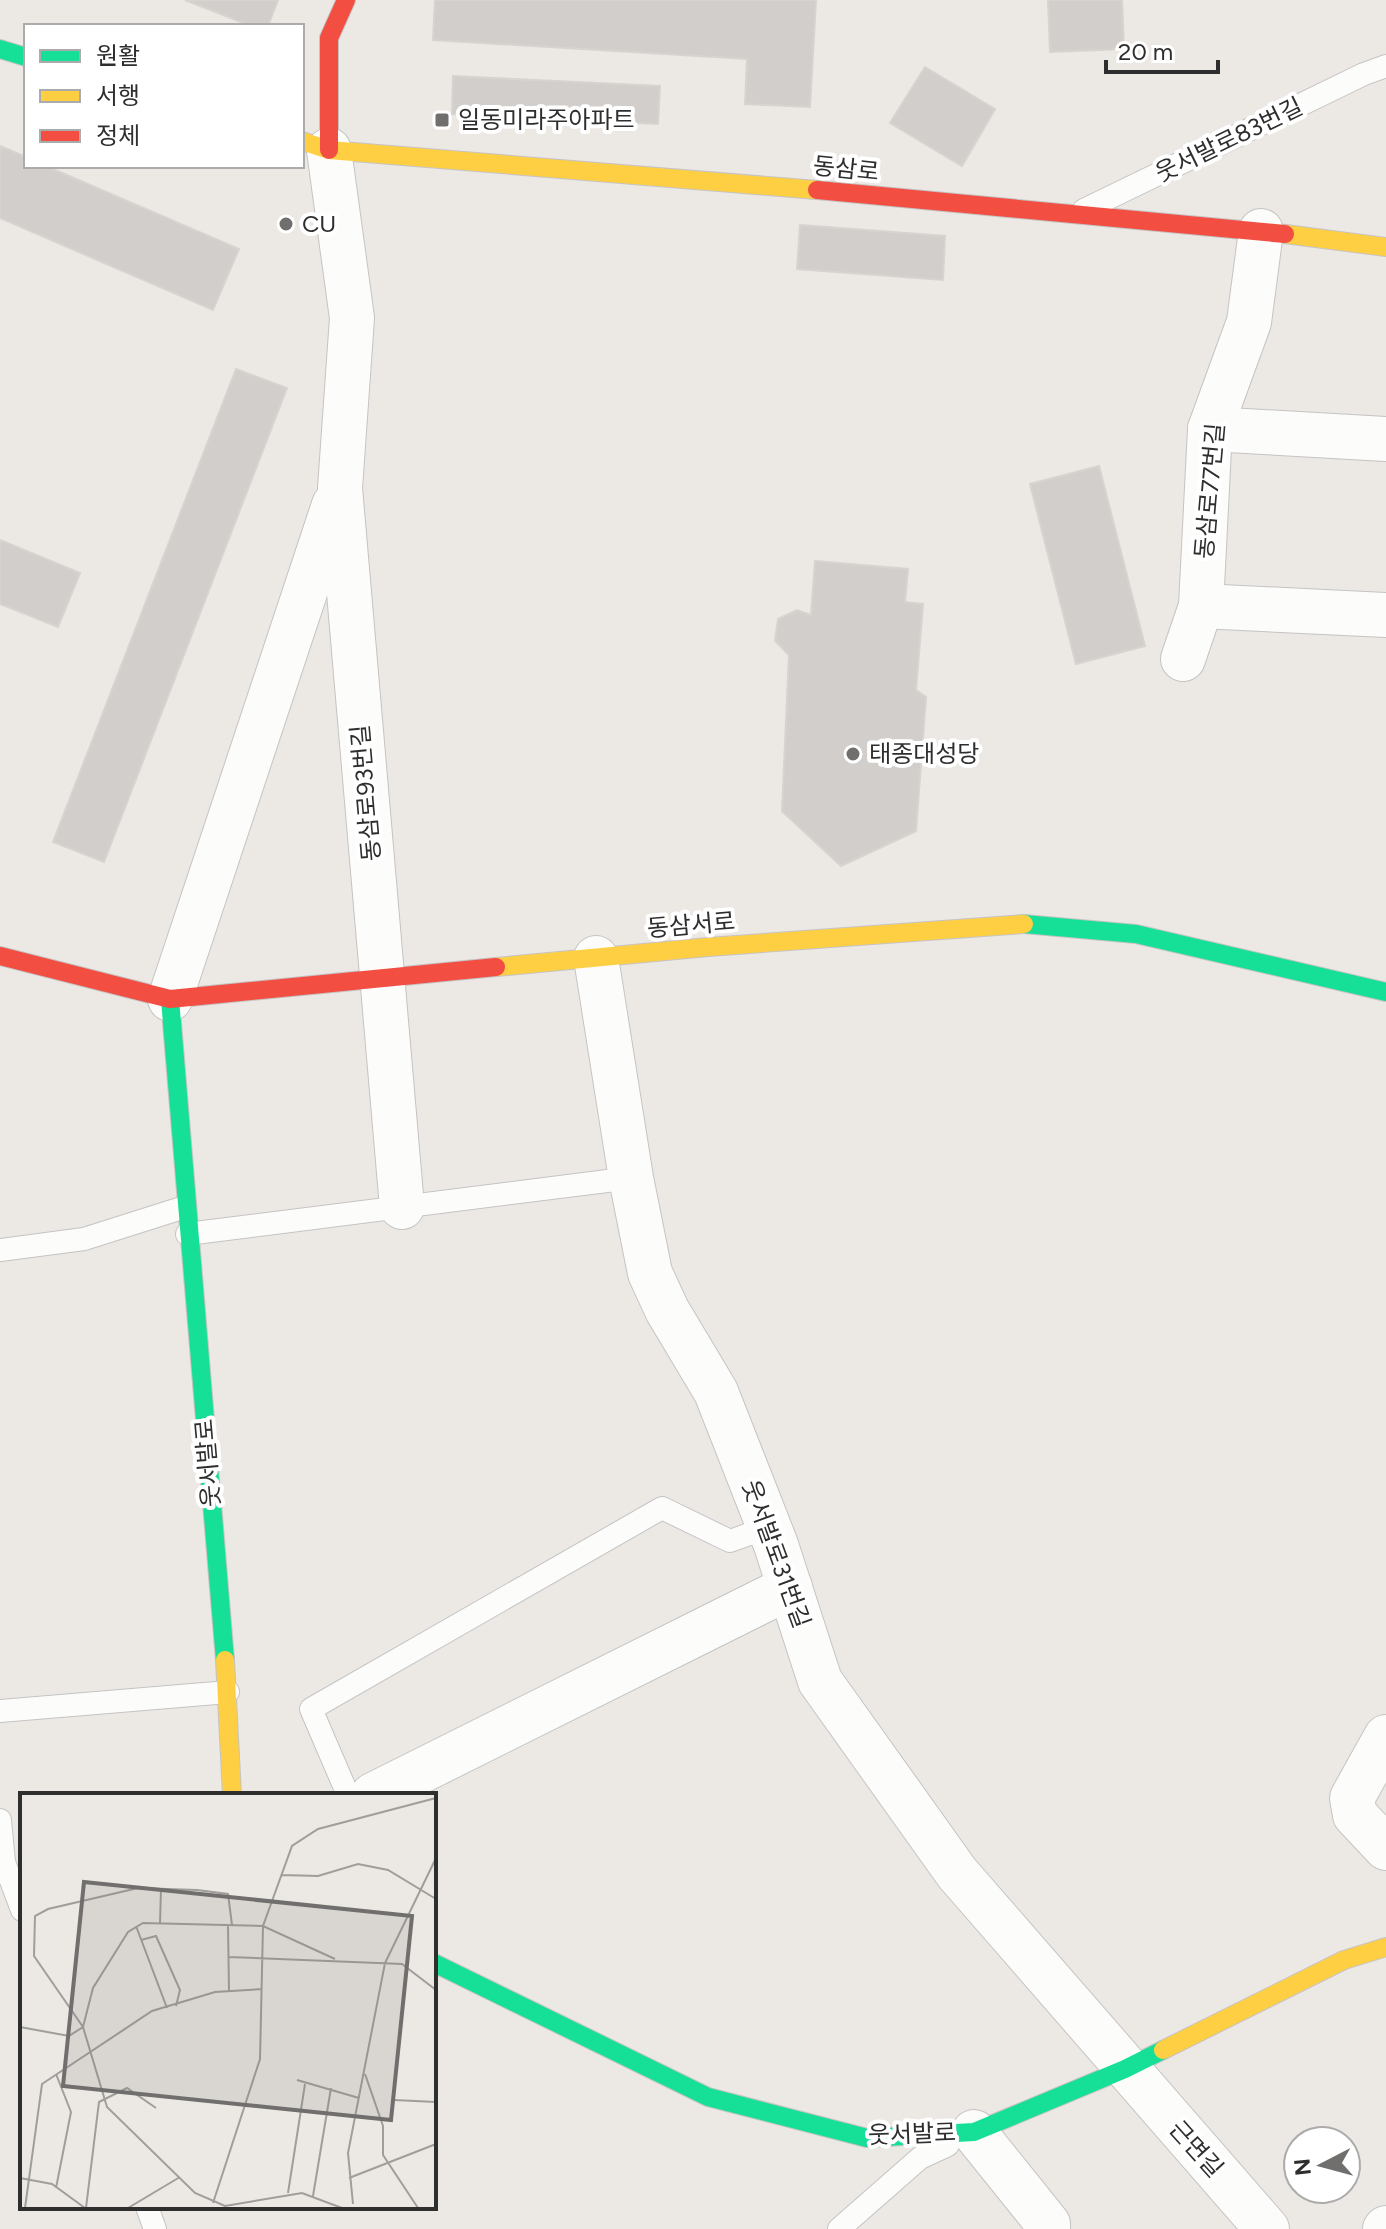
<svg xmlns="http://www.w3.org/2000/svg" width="1386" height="2229" font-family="Figtree,'Noto Sans KR',sans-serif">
<rect width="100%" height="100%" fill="#ece8e4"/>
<g fill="#d1cecb" stroke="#d7d4d0" stroke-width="2">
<path d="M185,0h93l-10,26h-17z"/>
<path d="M435,0h381l-6,107 -65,-3 2,-45 -314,-19z"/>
<path d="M1048,0h74l2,49 -74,3z"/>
<path d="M925,67l70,42 -33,57 -72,-43z"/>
<path d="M453,76l207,10 -2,38 -206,-10z"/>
<path d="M0,146l26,11v9h20l193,83 -26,61 -213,-92z"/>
<path d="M800,225l145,11 -2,44 -146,-11z"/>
<path d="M236,369l51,19 -183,474 -51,-20z"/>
<path d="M1099,466l46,180 -69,18 -46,-180z"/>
<path d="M0,540l80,33 -22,54 -58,-23z"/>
<path d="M815,561l93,8 -3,33 18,2 -7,86 10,7 -10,134 -75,35 -59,-55 7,-156 -14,-14 3,-22 19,-9 14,5z"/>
</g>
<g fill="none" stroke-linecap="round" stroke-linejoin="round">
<g stroke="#c5c4c5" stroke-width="24">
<g id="lane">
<path d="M1084,210l280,-136 22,-8"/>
<path d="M187,1234l444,-56"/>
<path d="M0,1250l84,-11 101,-32"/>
<path d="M0,1711l228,-19"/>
<path d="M348,1795l-37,-86 351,-201 68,33 39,-14"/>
<path d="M0,1820l4,42 18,48"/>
<path d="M147,2207l8,22"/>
<path d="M839,2229l81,-71 28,-13"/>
</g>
</g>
<g stroke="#c5c4c5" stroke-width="46">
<g id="street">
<path d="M329,150l23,168 -12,170 62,719"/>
<path d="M1210,429l176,10"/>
<path d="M1201,606l185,9"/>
<path d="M1183,659l18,-53 9,-177 39,-107 12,-91"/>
<path d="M596,958l35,220 19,95 17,37 49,82 60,153 44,136 137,192 310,356"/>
<path d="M170,999l164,-494"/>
<path d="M1386,1737l-34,61 3,17 31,33"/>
<path d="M373,1795l417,-208"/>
<path d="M974,2132l74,92v5"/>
<path d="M1385,2229l1,-1"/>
</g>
</g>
<g stroke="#c5c4c5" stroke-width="20">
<g id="fast">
<path d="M0,49l26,8"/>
<path d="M1024,924l112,10 250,58"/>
<path d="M170,999l55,661"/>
<path d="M434,1963l274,134 159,41 107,-6 151,-63 38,-19"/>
</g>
</g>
<g stroke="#c5c4c5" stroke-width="20">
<g id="slow">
<path d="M302,141l27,9 488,40"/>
<path d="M1285,234l101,13"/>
<path d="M496,967l212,-20 316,-23"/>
<path d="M225,1660l7,135"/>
<path d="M1163,2050l181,-90 42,-13"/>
</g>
</g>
<g stroke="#c5c4c5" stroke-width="20">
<g id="jam">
<path d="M329,150v-112l17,-38"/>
<path d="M817,190l468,44"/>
<path d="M0,956l170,43 326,-32"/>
</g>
</g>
<use href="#lane" stroke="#fcfcfb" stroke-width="22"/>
<use href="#street" stroke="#fcfcfb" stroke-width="44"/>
<use href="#fast" stroke="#16e098" stroke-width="18"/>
<use href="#slow" stroke="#ffcf43" stroke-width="18"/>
<use href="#jam" stroke="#f24e42" stroke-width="18"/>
</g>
<g fill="#706f6e" stroke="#fff" stroke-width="3">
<rect x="434" y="112" width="16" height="16" rx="4"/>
<circle cx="286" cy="224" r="8"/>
<circle cx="853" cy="754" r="8"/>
</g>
<g text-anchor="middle" stroke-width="8" stroke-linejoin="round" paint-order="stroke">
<g font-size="24" fill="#2e2e2e" stroke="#fff" text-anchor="start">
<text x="458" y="128">일동미라주아파트</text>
<text x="302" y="232">CU</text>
<text x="869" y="762">태종대성당</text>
</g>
<g font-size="24" fill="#2e2e2e" stroke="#fff">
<text transform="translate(1229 140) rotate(-26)" y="8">웃서발로83번길</text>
<text transform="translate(846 169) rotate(6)" y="8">동삼로</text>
<text transform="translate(1210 491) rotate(-85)" y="8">동삼로77번길</text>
<text transform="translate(366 793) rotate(-95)" y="8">동삼로93번길</text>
<text transform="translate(691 925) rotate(-5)" y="8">동삼서로</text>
<text transform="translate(208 1463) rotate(-95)" y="8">웃서발로</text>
<text transform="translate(776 1554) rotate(70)" y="8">웃서발로31번길</text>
<text transform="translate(912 2134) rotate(-2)" y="8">웃서발로</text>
<text transform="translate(1196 2149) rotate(48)" y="8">근면길</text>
</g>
</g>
<g transform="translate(20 1793)">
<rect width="416" height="416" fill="#ece8e4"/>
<path fill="none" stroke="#a09e9b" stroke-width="2" d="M262,82l36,1 40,-12 30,6 48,29M140,131l1,-36M208,132l1,66M116,133l31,82M121,147l15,-4 24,54 -4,16M209,164l173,7 34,26M315,166l-72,-33 -120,-3 -15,9 -35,56 -10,39 24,80 88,86 30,13 77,-13 40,15M0,234l49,9 14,-9 -49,-71 1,-40 13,-7 90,-21 59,2 31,4 4,31M345,281l18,52v29l35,53M277,287l62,18M374,307l42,2M0,385l32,6 33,24M329,385l87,-34M36,395l15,-76 -15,-38M268,400l17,-109M293,403l18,-108M193,410l47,-144 3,-133 29,-80 26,-17 118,-31M333,411l-5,-51 37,-190 51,-105M5,415l17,-124 110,-73 63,-19 47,-3M66,415l13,-106 28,-14 29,20M108,415l52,-31"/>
<path fill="#706f6e" fill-opacity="0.15" stroke="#706f6e" stroke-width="4" d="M64,89l328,34 -21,204 -328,-34z"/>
<rect width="416" height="416" fill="none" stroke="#2e2e2e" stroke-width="4"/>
</g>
<rect x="24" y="24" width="280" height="144" fill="#ffffff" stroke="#ababab" stroke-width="2"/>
<rect x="40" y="50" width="40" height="12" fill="#16e098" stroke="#ababab" stroke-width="2"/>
<text x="96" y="64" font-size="24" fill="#2e2e2e">원활</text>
<rect x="40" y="90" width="40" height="12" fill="#ffcf43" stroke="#ababab" stroke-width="2"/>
<text x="96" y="104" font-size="24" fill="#2e2e2e">서행</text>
<rect x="40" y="130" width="40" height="12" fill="#f24e42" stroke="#ababab" stroke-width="2"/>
<text x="96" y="144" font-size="24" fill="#2e2e2e">정체</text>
<g transform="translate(1322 2165) rotate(264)"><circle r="38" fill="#ffffff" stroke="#ababab" stroke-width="2"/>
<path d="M0-6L14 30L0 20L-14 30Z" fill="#706f6e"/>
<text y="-12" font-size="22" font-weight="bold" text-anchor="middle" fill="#2e2e2e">N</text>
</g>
<path d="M1106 60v12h112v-12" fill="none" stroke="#2e2e2e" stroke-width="4"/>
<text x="1118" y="60" font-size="24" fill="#2e2e2e" stroke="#ffffff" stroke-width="6" paint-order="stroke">20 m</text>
</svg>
